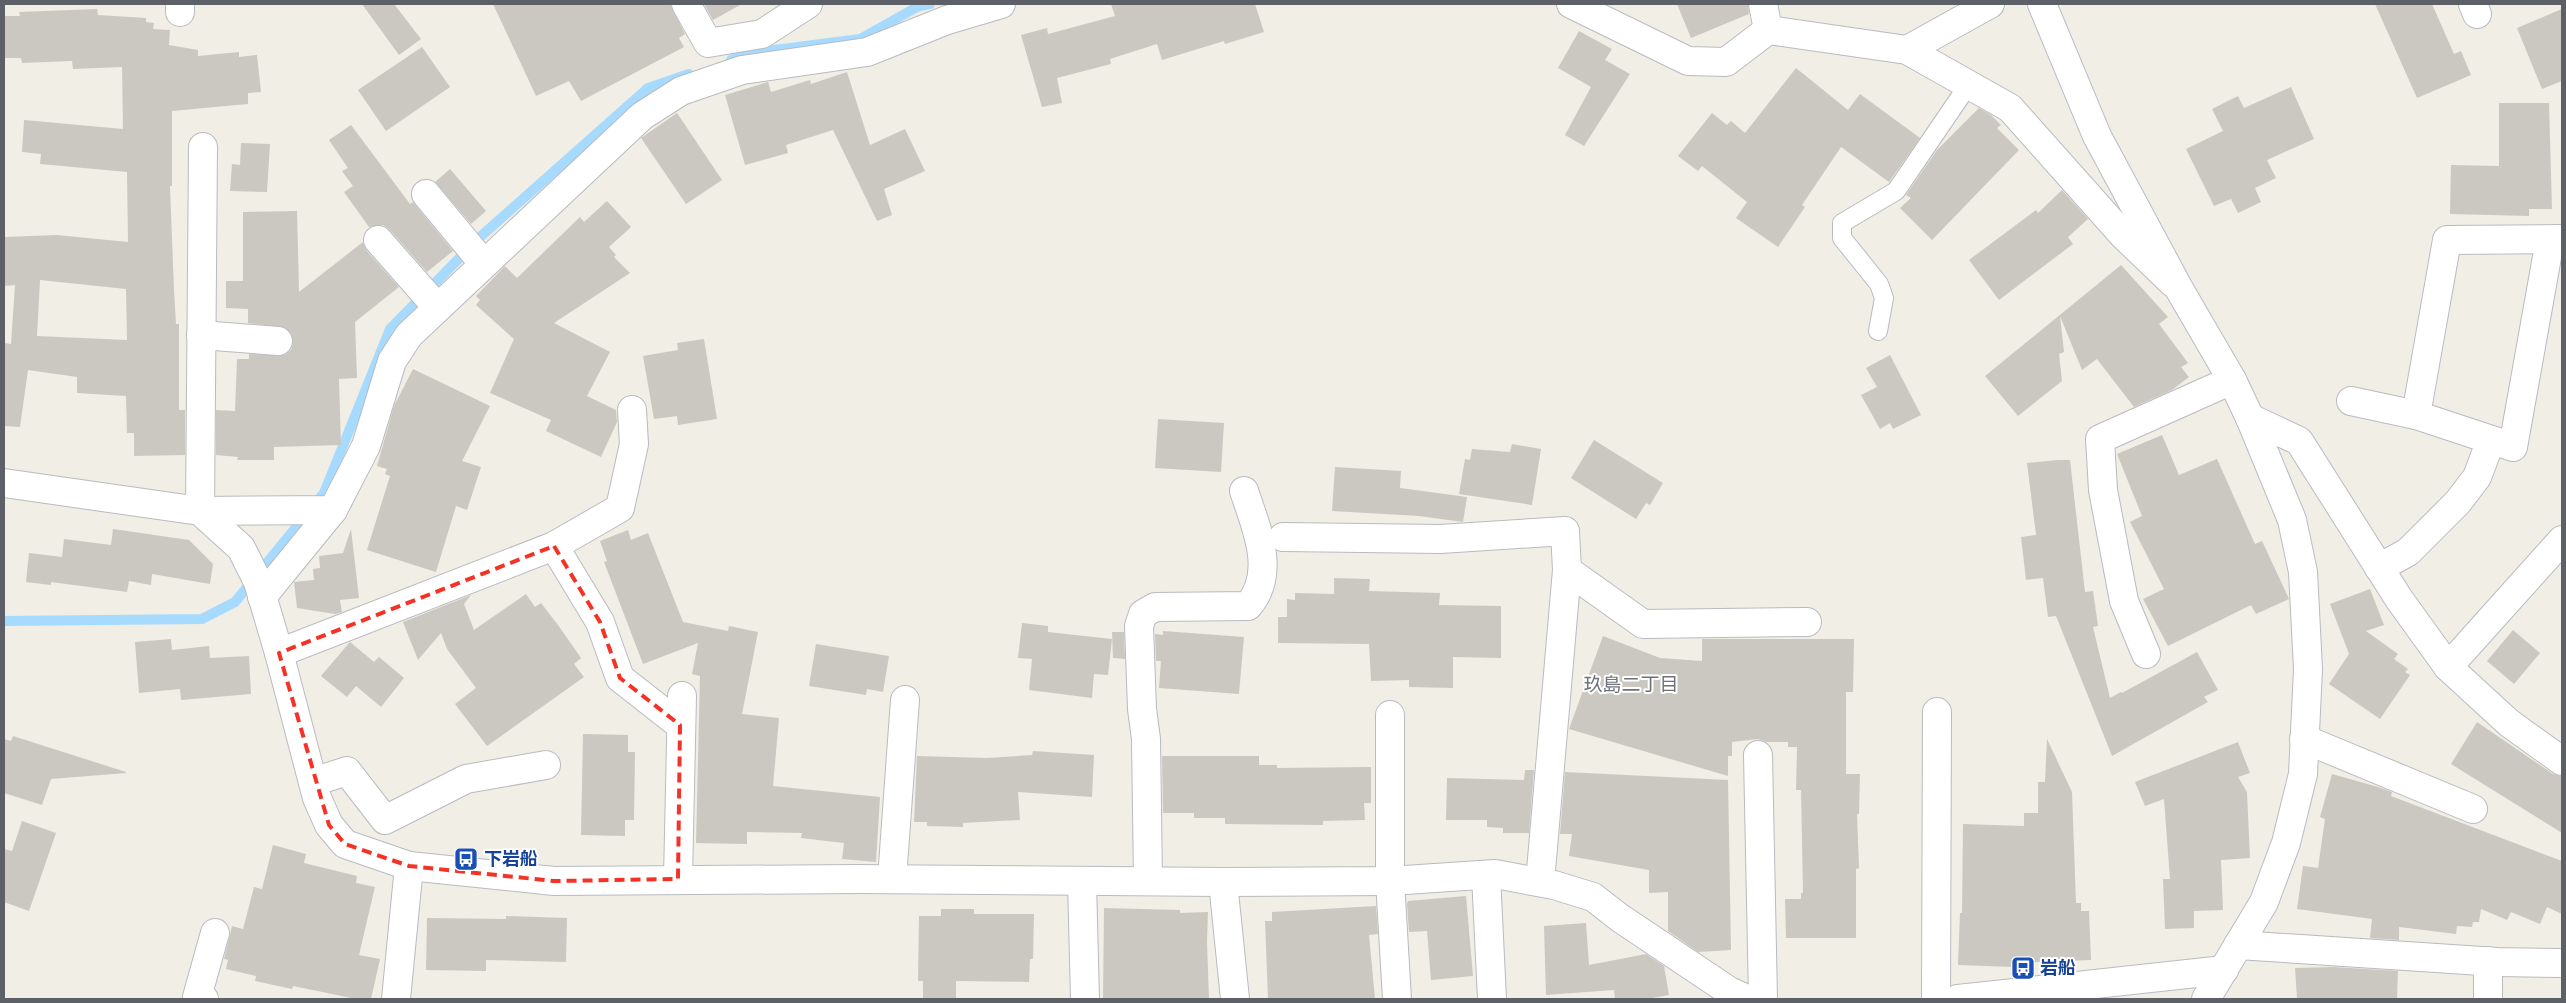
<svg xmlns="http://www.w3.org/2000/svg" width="2566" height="1003" font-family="'Source Sans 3','Noto Sans JP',sans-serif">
<rect width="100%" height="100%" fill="#f0eee5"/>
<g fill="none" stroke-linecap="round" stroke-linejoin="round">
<g stroke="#a6daff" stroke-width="10">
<path d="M731,60l19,-7 110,-14 57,-32 13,-3"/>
<path d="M4,621l198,-2 33,-17 89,-109 66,-164 90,-92 168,-149 41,-14"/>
</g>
</g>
<g fill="#cbc8c2" fill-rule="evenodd">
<path d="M362,4h32l27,35 -22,16z"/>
<path d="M493,4h177l15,30 -6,4 5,9 -103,54 -12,-20 -33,15z"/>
<path d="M704,4h38l-29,16z"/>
<path d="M1111,4h144l9,28 -39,12 -1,-3 -62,19 -5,-16 -47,15 1,5 -54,14 5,25 -20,4 -21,-72 26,-7 1,6 67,-18z"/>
<path d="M1677,4h71l1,10 -58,24z"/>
<path d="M2375,4h57l22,50 7,-3 10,24 -54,23z"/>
<path d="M97,9l1,6 48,3v4l8,1 -1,6 17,1 -1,15 29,5v6l41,-4v5l18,-2 4,37 -13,1v11l-76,7v75h-2l4,104 2,34h3v86h6v45l-51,1v-23h-7l-1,-37 -49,-3v-16l-49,-7 -8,57 -16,-1v-83l7,1 4,-59 -11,1v-49l53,-2 71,7 -1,-70 -87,-8 1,-10 -19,-2 2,-32 99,9 -1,-62 -49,2 -1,-8 -50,2 -1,-5h-16v-42h15l-1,-4zM40,280l86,9 1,51 -90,-4z"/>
<path d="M2562,9v72l-20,8 -25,-61z"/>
<path d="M1579,31l33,18 -7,11 25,14 -46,72 -19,-11 26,-48 -33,-19z"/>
<path d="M422,47l28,40 -64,44 -28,-41z"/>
<path d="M1796,68l52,42 12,-16 60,44 -31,44 -48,-35 -39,58 3,2 -27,40 -42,-29 11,-16 -45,-36 -4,5 -20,-15 34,-43 15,12 4,-4 14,12z"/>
<path d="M847,72l23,73 35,-16 20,42 -41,18 8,26 -15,6 -44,-91 -47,15 2,8 -43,12 -20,-70 43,-13 3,10 39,-12 1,4z"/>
<path d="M2291,87l23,52 -47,21 9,18 -21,10 6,14 -23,11 -7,-14 -17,7 -28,-57 37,-18 -11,-22 26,-13 6,12z"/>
<path d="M2499,103h50l3,106h-23v7l-79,-2 1,-49 48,1z"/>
<path d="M1979,108l12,7 10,10 -4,3 22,22 -87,90 -32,-32 11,-10 -5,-3 31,-45z"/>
<path d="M677,113l45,67 -36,24 -45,-66z"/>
<path d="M351,125l59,79 3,-2 40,49 -26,21 -38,-43 -6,-4 -14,2 -25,-35 9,-6 -11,-15 6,-3 -19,-28z"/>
<path d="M241,143l29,1 -3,48 -37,-1 2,-27 8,1z"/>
<path d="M450,169l36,42 -15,13 -36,-42z"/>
<path d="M2062,190l26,29 -20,18 5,7 -74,56 -30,-40 67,-50 2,3z"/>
<path d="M607,201l24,26 -22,20 7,8 -2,2 16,16 -76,50 56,29 -23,44 29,14 1,12 -16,35 -55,-26 5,-11 -61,-27 24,-54 -38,-34 4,-5 -4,-4 29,-30 12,12 63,-61 4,5z"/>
<path d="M297,211l2,81 64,-50 3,8 33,37 -44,35 2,56 -18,1 2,66 -67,2v13h-37l1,-3 -22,-2v-45l19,1 2,-52h12v-5l35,1 7,-5 2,-7 -1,-8 -6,-7 -38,-5v-14l-22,-1v-27h17v-69z"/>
<path d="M2121,265l47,52 -9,7 29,39 -7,4 8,10 -17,13 -38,17 -37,-48 -15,11 -22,-54 4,36 -5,2 3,27 -44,35 -33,-40z"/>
<path d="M704,339l13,80 -39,6 -1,-9 -23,3 -11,-63 35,-6 -1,-7z"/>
<path d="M1890,355l31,60 -28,14 -3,-6 -10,6 -19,-34 16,-8 -11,-19z"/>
<path d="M413,369l77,37 -28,55 19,6 -14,43 -11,-4 -20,66 -69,-22 23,-74 -5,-2 2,-5 -10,-3 17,-60z"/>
<path d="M1158,419l66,4 -3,49 -66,-4z"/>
<path d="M2162,435l17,40 38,-16 38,85 7,-3 27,58 -33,15 -5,-9 -83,41 -25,-47 21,-10 -34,-67 12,-6 -25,-62z"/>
<path d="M1594,440l69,43 -13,22 -4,-2 -10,16 -65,-41z"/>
<path d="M1512,444l29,5 -9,56 -73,-11 6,-35 5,1 2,-11 38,3z"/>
<path d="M2058,460h12l15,132 8,-1 5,35 -5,1 17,71 11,-6 1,1 75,-41 21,38 -14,7 4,5 -96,54 -56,-140 -8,1 -5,-39 -17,2 -5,-43 15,-2 -9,-72z"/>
<path d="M1335,467l66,4 -1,17 67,9 -4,25 -44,-6 -87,-5z"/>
<path d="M113,529l76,11 24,24 -3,20 -58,-10 -1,11 -22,-4 -2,11 -76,-10v3l-25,-3 3,-29 33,4 2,-18 47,6z"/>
<path d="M351,529l8,69 -19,2 2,12 -7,2 -38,-6 -3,-26 20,-2 -1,-11 7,-1 -1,-12 24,-3z"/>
<path d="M628,530l3,10 17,-7 35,89 45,9 1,-5 29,6 -16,82 37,4 -6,68 107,11 -4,65 -34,-3 2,-16 -43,-5 1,-5 -55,-1v12l-51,-1 4,-167 -8,-2 6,-31 -55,21 -39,-102 3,-1 -7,-20z"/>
<path d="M1334,578l36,1 -1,12 71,2 -1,12 62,1v52l-48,-1v31l-44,-1v-7l-38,1 -2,-37 -91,-1v-26h9v-18l8,1v-7l39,1z"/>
<path d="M2370,589l14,36 -18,6 32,23 -4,5 14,10 -3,3 5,3 -30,44 -51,-35 20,-30 -19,-50z"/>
<path d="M526,594l9,13 6,-4 17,22 23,33 -7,6 10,13 -97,69 -32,-42 21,-16 -29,-39 -6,-16 -23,27 -15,-38 68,-27 -7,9 10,26z"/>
<path d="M1022,623l26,3v6l64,7 -4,36 -14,-1 -2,24 -63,-8 3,-31 -14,-1z"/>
<path d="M2513,630l27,23 -26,31 -27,-23z"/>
<path d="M1163,631l81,6 -5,57 -80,-6 2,-27h-5l-1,-27 8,1z"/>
<path d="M1112,632h12l1,27 -12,-1z"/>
<path d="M1603,636l57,22 42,3v-22h152l-1,53h-7v82h14l-1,40h-2l2,54 -3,1v69h-70l-1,-39h16v-6h2l-2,-103h-5l1,-43h-9v-5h-21l-9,-3 -26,3v14h-4v20l-159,-47z"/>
<path d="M171,639l1,11 37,-4 1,12 39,-2 2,38 -70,6 -1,-11 -41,4 -4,-51z"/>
<path d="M350,642l24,20 5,-5 25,21 -23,29 -25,-21 -9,11 -26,-21z"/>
<path d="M816,644l73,12 -6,36 -16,-3 -1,6 -57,-9z"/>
<path d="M2477,722l76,52 9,2v57l-111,-69z"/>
<path d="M583,734l45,1v17h7l-1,68h-9v16l-44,-1z"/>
<path d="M13,736l113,36v1l-75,6 -9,26 -38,-12v-54l7,2z"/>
<path d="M2047,739l25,53 4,111h5v8h8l2,49 -78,3v4l-55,-2 2,-52h2l1,-89 61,2v-13h14v-31h7z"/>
<path d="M2238,742l12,31 -12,4 9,15 3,66 -29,2 2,50 -29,1v17l-29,1 -2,-50h7l-6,-80 -19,7 -10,-24z"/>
<path d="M1033,751l61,4 -2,42 -74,-5 2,28 -57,3v4l-36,-1v-4h-13l3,-66 70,2 45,-3z"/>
<path d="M1162,756h97v9h18v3l94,-1v36h-7l1,17 -42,1v4l-98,-1v-6h-31v-5h-31z"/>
<path d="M1525,770h9l-5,63h-26v-5l-16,-1v-7h-41l1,-42 77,2z"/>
<path d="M1565,772l163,8 3,170 -33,2 -30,-21v-39l-19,1v-23l-80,-14 3,-22h-12z"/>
<path d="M2332,774l46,13 14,5 -1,4 171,65v53l-15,-7 -7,17 -29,-12 -4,8 -26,-11 -2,13h-6l-1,5 -15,-1 -1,8 -57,-7v13l-29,-2 2,-19 -75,-10 6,-43 15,2 7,-49 -5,-2z"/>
<path d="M22,821l34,12 -27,78 -25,-9v-53l8,2z"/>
<path d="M273,845l33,9 -2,9 53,13 -1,7 19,4 -16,68 21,4 -9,40h-15l-63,-13 -1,3 -37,-8 1,-5 -30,-7 2,-9 -4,-1 8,-33 11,3 11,-42 8,2z"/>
<path d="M1466,896l7,80 -42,4 -4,-49 -18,1 -2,-28 1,-3z"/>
<path d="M1376,906l2,28 -9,1 6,64h-107l-3,-78h7v-9z"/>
<path d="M1104,908l76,2v3l28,-1 -1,30 2,57h-106z"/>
<path d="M941,909h33v5h60l-1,45h-3l-1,23 -73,-1v18h-33v-18h-5l1,-65h22z"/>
<path d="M506,916l61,2 -1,44 -80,-2v11l-60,-1 1,-52 79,1z"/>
<path d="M1586,923l3,42 57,-11 18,12 5,29 -22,4h-32l-1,-9 -68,5 -2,-69z"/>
<path d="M2333,967l65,4 -1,28h-100l-2,-31z"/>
</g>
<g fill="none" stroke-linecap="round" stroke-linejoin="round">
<g stroke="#b8bbc0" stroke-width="20">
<path id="service" d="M1878,331l6,-33 -5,-14 -37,-46v-15l54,-32 73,-107"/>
</g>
<g stroke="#b8bbc0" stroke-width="30">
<g id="minor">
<path d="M686,4l22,39 54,-9 46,-30"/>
<path d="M1571,4l117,57 38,1 42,-32 139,20 103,58 113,127 50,48"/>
<path d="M1763,4l5,26"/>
<path d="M2473,4l4,10"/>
<path d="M180,12v-8"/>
<path d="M1907,50l83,-46"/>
<path d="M203,147l-3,364 133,-1 33,-64 26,-85 17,-26 233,-219 39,-25 61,-21 125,-18 80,-32 54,-16"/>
<path d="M426,194l57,69"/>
<path d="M378,240l59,67"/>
<path d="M201,335l77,6"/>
<path d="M2351,401l65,14 97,32 37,-207"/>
<path d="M2416,415l31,-175 115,-1"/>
<path d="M2250,418l49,23 100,158 49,68 61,56 53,38"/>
<path d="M1283,537l157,2 125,-8 2,39 -27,312"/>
<path d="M554,546l46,76 20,56 60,47"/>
<path d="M2379,568l29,-16 50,-50 19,-25 14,-37"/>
<path d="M1567,570l76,54 164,-2"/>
<path d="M262,597l71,-87"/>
<path d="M279,653l275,-107 66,-38 14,-64 -2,-34"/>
<path d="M2146,654l-22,-53 -21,-111 -3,-51 132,-59"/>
<path d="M2448,667l114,-127"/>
<path d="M1390,715v166l7,118"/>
<path d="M2304,739l169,70"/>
<path d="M1758,755l5,244"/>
<path d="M313,782l34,-11 38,49 81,-41 80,-14"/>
<path d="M1486,875l6,124"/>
<path d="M678,879l4,-183"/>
<path d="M892,879l13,-179"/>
<path d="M1148,881l-2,-142 -4,-30 -3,-83 4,-12 12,-7 93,-1c29,-33 8,-79 -4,-115"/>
<path d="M1082,882l3,117"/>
<path d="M1223,882l12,117"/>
<path d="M2238,945l259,17 65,1"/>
<path d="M2488,961v38"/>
<path d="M204,999l-7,-2 18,-64"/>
<path d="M396,999l13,-133"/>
<path d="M1936,999l1,-287"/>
</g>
</g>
<g stroke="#b8bbc0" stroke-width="30">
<g id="tertiary">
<path d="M2042,4l55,132 81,151 54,93 18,38 42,102 11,52 5,97 -5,105 -17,69 -22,59 -58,97"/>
<path d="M4,483l196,28 41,37 17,34 21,71 38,145 12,27 16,19 64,22 145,15 304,-2 365,3 167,-1 105,-7 59,11 39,12 27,21 109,73 18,8"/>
<path d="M1958,999l266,-29"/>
</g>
</g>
<use href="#service" stroke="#fff" stroke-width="18"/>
<use href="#minor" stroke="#fff" stroke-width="28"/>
<use href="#tertiary" stroke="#fff" stroke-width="28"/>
</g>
<path fill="none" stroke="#f53226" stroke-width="4" stroke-dasharray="10 6" stroke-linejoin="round" d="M554,546l46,76 20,56 60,47 -2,154 -124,2 -145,-15 -64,-22 -16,-19 -50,-172z"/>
<defs>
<g id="bus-square" transform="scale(1.25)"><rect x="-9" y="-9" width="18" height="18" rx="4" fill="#1a4fb4" stroke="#fff"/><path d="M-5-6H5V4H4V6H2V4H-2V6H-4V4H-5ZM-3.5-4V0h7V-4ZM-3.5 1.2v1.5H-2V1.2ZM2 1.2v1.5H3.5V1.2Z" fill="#fff"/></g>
</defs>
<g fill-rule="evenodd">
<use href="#bus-square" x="466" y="859"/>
<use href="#bus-square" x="2023" y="968"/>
</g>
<g text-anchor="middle" stroke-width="4" stroke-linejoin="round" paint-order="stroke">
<g font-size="18" font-weight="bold" fill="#164399" stroke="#fff" text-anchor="start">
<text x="484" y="865">下岩船</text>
<text x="2040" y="974">岩船</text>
</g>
<g font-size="19" fill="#6e7379" stroke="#fff">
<text x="1631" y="691">玖島二丁目</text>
</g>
</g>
<rect width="2566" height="1003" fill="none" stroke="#5d6167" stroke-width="10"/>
</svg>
